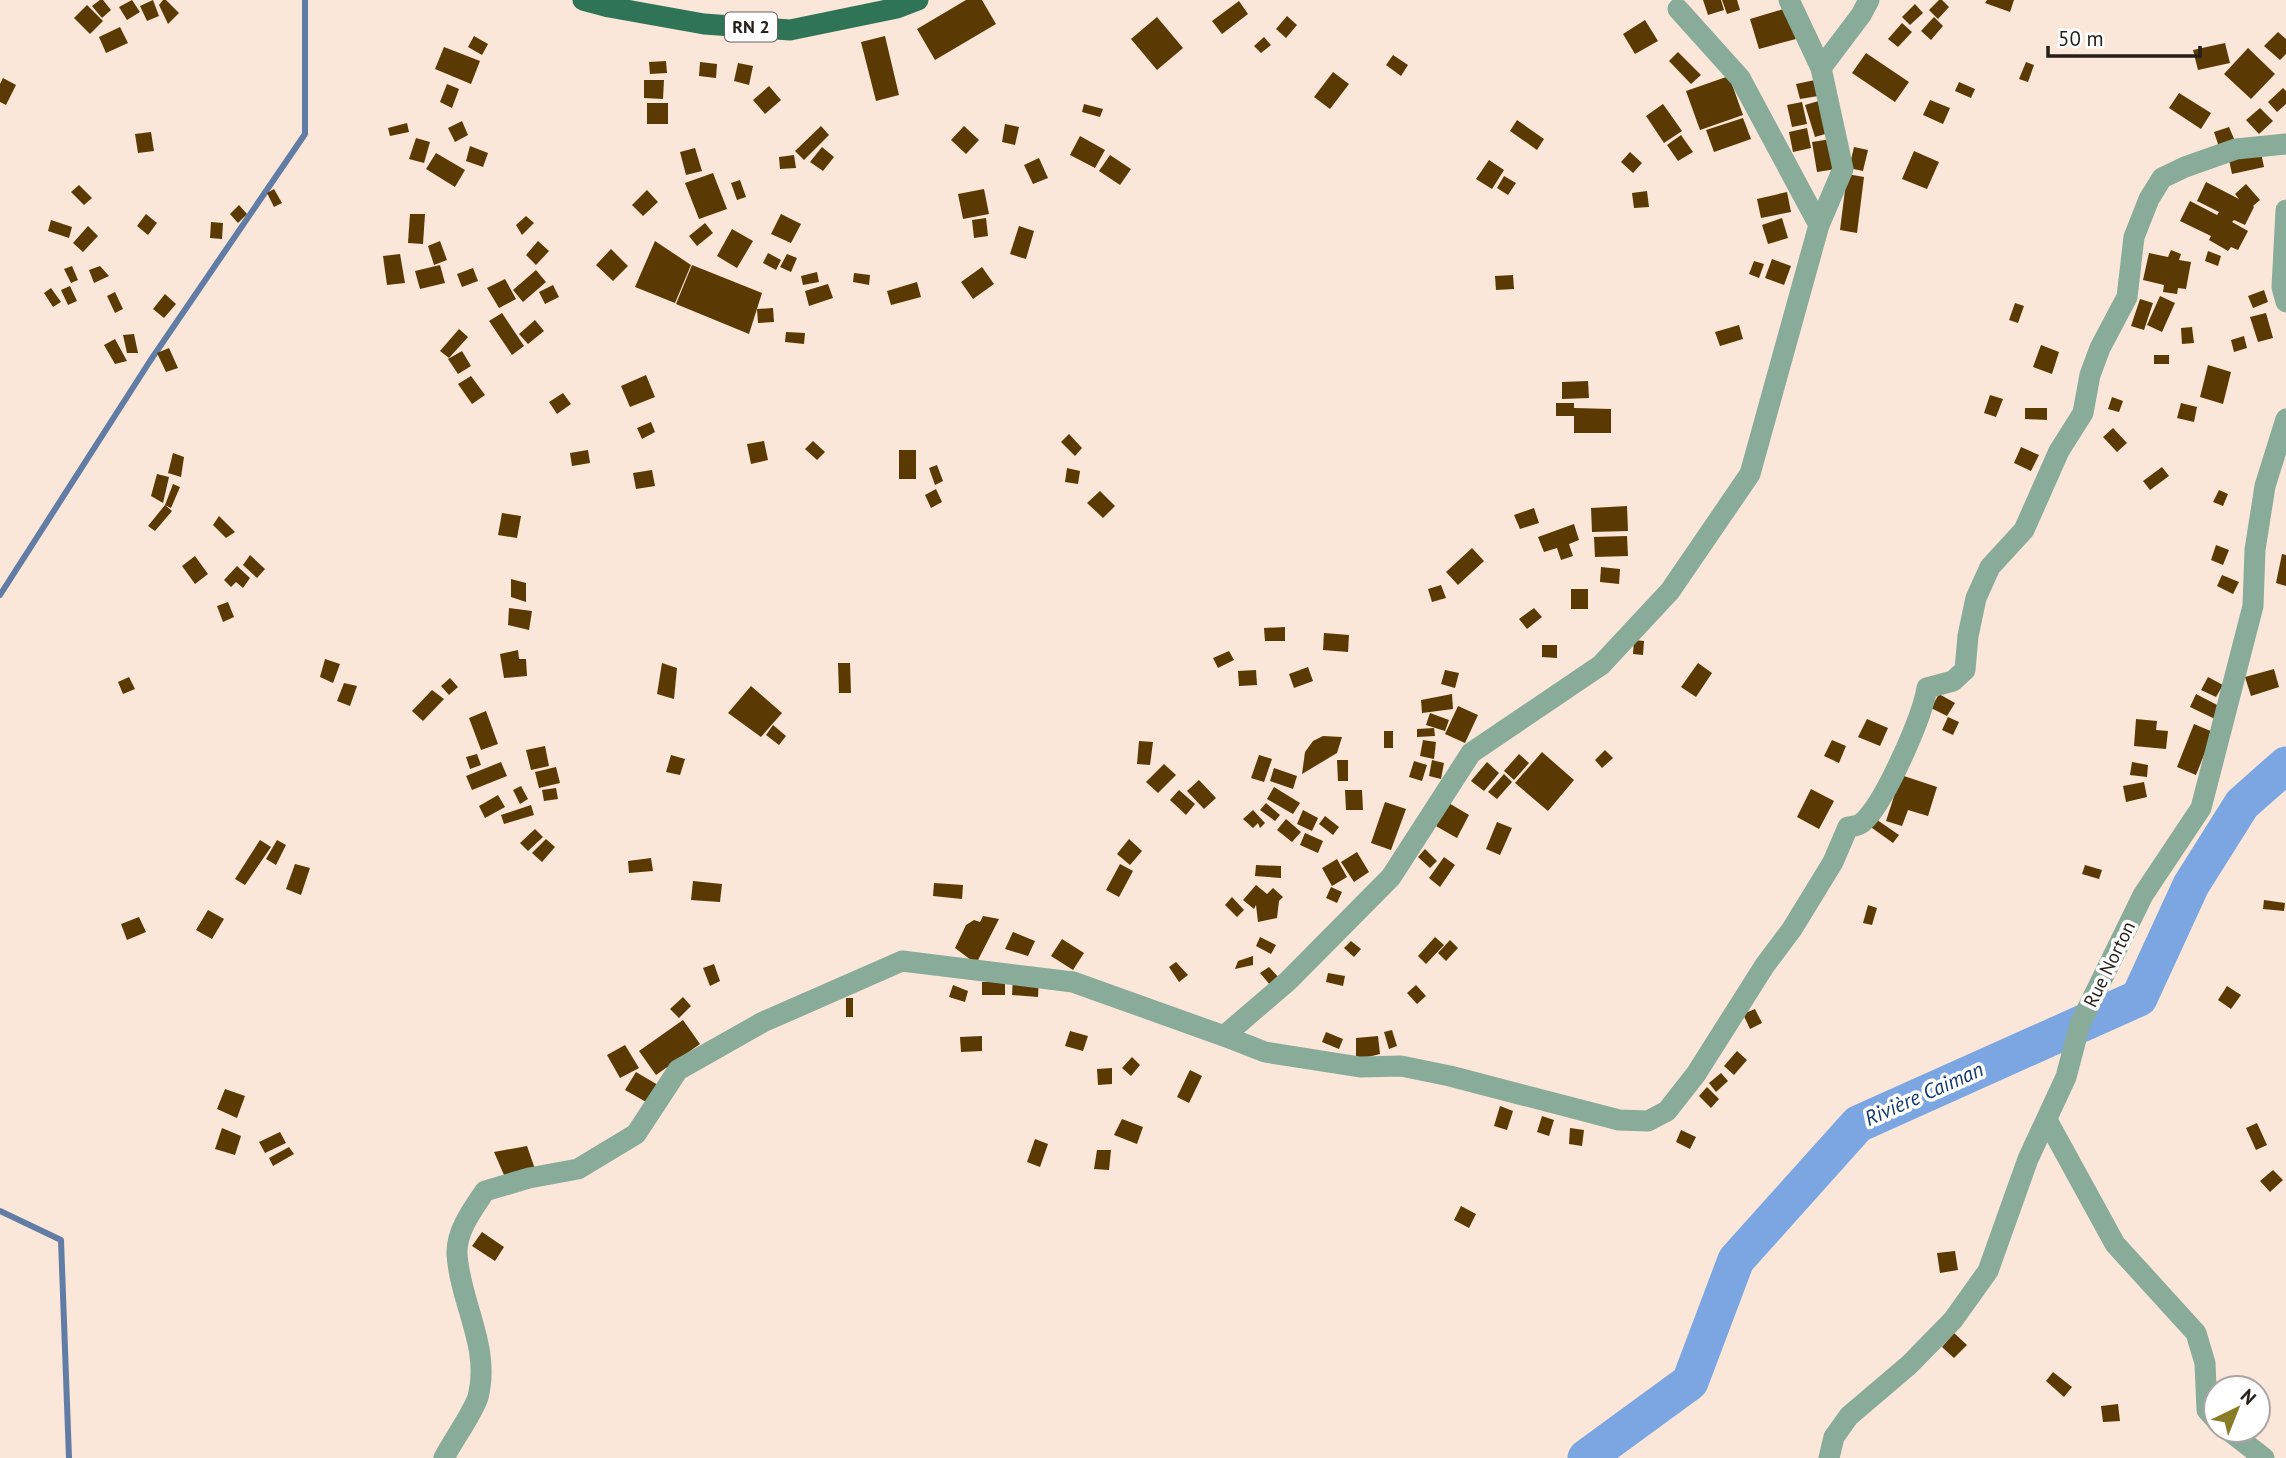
<svg xmlns="http://www.w3.org/2000/svg" width="2286" height="1458" font-family="'PT Sans',sans-serif">
<rect width="100%" height="100%" fill="#fae7d9"/>
<g fill="none" stroke-linecap="round" stroke-linejoin="round">
<g stroke="#617da5" stroke-width="6">
<path d="M0,595l150,-234 155,-227v-134"/>
<path d="M0,1211l61,29 8,218"/>
</g>
<path stroke="#7ba6e1" stroke-width="37" d="M1586,1458l104,-76 46,-122 122,-136 281,-126 52,-113 51,-81 44,-39"/>
</g>
<g fill="#5b3903">
<path d="M100,0h3l8,10 -9,8 -10,-12z"/>
<path d="M132,0l8,12 -13,8 -8,-13z"/>
<path d="M153,0l6,16 -12,5 -7,-15z"/>
<path d="M163,0h3l13,13 -11,11 -9,-19z"/>
<path d="M966,0h16l14,24 -61,36 -18,-31z"/>
<path d="M1703,0h18l3,10 -16,5z"/>
<path d="M1722,0h15l3,10 -13,4z"/>
<path d="M1939,0h3l7,7 -11,12 -9,-9z"/>
<path d="M1987,0h27l-4,12 -25,-9z"/>
<path d="M1239,1l9,13 -26,20 -10,-13z"/>
<path d="M1915,4l8,9 -13,12 -8,-8z"/>
<path d="M87,5l16,16 -13,13 -16,-16z"/>
<path d="M1787,8l9,31 -37,10 -9,-30z"/>
<path d="M1287,16l10,9 -11,13 -10,-9z"/>
<path d="M1157,17l26,31 -26,22 -26,-31z"/>
<path d="M1934,17l9,9 -12,14 -10,-9z"/>
<path d="M1645,20l13,21 -23,13 -12,-20z"/>
<path d="M1902,23l10,9 -14,15 -10,-8z"/>
<path d="M120,27l8,16 -22,10 -7,-16z"/>
<path d="M2278,32l8,7v15l-6,6 -16,-14z"/>
<path d="M474,36l14,8 -6,11 -14,-8z"/>
<path d="M885,36l14,59 -23,6 -15,-59z"/>
<path d="M1264,37l7,8 -10,8 -7,-7z"/>
<path d="M2225,43l5,20 -32,7 -5,-20z"/>
<path d="M444,47l36,14 -9,23 -36,-15z"/>
<path d="M2248,48l27,26 -24,25 -27,-25z"/>
<path d="M1678,52l23,23 -10,9 -22,-23z"/>
<path d="M1866,53l43,29 -14,20 -43,-29z"/>
<path d="M1393,55l15,10 -7,11 -15,-11z"/>
<path d="M666,61l1,12 -17,1 -1,-12z"/>
<path d="M700,62l17,2 -1,14 -17,-2z"/>
<path d="M2026,62l8,3 -6,17 -9,-3z"/>
<path d="M738,63l15,3 -4,19 -15,-4z"/>
<path d="M1333,72l16,12 -19,25 -16,-12z"/>
<path d="M1729,76l14,39 -43,15 -14,-39z"/>
<path d="M3,78l13,7 -10,20 -6,-3v-18z"/>
<path d="M644,80h20l-1,19 -19,-1z"/>
<path d="M1815,80l3,16 -18,3 -4,-15z"/>
<path d="M1959,82l16,7 -4,9 -16,-7z"/>
<path d="M447,84l12,5 -7,19 -12,-6z"/>
<path d="M769,86l12,14 -16,14 -12,-14z"/>
<path d="M2283,88l3,3v13l-9,8 -9,-10z"/>
<path d="M2179,93l32,20 -10,16 -32,-21z"/>
<path d="M1822,100l10,32 -17,5 -10,-32z"/>
<path d="M1930,100l20,8 -7,16 -20,-9z"/>
<path d="M1802,102l5,22 -15,3 -5,-22z"/>
<rect x="647" y="103" width="21" height="21"/>
<path d="M1084,104l19,5 -3,8 -18,-5z"/>
<path d="M1663,104l19,27 -18,12 -18,-27z"/>
<path d="M2260,108l13,13 -14,13 -13,-14z"/>
<path d="M1743,118l8,21 -37,13 -8,-22z"/>
<path d="M1517,120l27,19 -7,11 -27,-19z"/>
<path d="M462,121l6,14 -13,7 -7,-14z"/>
<path d="M407,123l2,9 -19,4 -2,-8z"/>
<path d="M1005,124l14,3 -4,18 -13,-3z"/>
<path d="M821,126l8,9 -25,25 -9,-9z"/>
<path d="M964,126l15,14 -13,14 -15,-14z"/>
<path d="M2229,127l6,14 -16,6 -5,-15z"/>
<path d="M1807,128l4,20 -18,4 -4,-20z"/>
<path d="M151,132l3,19 -16,2 -3,-19z"/>
<path d="M1681,135l12,17 -15,9 -11,-16z"/>
<path d="M1080,136l25,14 -10,18 -25,-13z"/>
<path d="M416,138l14,4 -6,21 -15,-4z"/>
<path d="M1831,139l5,30 -19,3 -5,-30z"/>
<path d="M470,146l18,7 -5,14 -17,-6z"/>
<path d="M822,147l12,10 -11,14 -13,-9z"/>
<path d="M1854,147l14,3 -5,21 -14,-3z"/>
<path d="M695,148l7,23 -16,4 -6,-23z"/>
<path d="M1914,151l25,11 -12,27 -25,-10z"/>
<path d="M1630,152l12,11 -9,10 -12,-11z"/>
<path d="M436,153l29,17 -10,17 -29,-18z"/>
<path d="M2261,153l3,14 -32,7 -3,-14z"/>
<path d="M794,155l2,13 -16,1 -1,-12z"/>
<path d="M1110,155l21,14 -11,16 -21,-14z"/>
<path d="M1039,158l9,20 -15,6 -9,-19z"/>
<path d="M1489,160l15,10 -12,19 -16,-10z"/>
<path d="M713,173l14,36 -28,10 -14,-36z"/>
<path d="M1847,174l17,3 -7,56 -17,-3z"/>
<path d="M1504,176l12,7 -8,12 -11,-7z"/>
<path d="M740,180l6,17 -9,3 -6,-17z"/>
<path d="M2206,182l33,17 -4,-5 11,-10 14,16 -7,6 1,1 -9,18 -11,-5 -2,2 16,9 -10,19 -7,-3 -3,4 -19,-11 2,-4 -31,-15 10,-20 27,14 2,-3 -22,-11z"/>
<path d="M79,185l13,13 -8,7 -13,-13z"/>
<path d="M274,189l8,14 -8,4 -7,-14z"/>
<path d="M984,189l5,25 -26,5 -5,-25z"/>
<path d="M647,190l11,12 -15,14 -11,-11z"/>
<path d="M1647,191l2,16 -15,1 -2,-15z"/>
<path d="M1787,192l4,20 -30,6 -4,-19z"/>
<path d="M239,205l8,9 -9,9 -8,-9z"/>
<path d="M146,214l11,9 -9,12 -11,-9z"/>
<path d="M410,214h15l-2,30 -15,-1z"/>
<path d="M781,214l20,10 -10,19 -20,-9z"/>
<path d="M526,216l8,7 -12,12 -6,-10z"/>
<path d="M986,218l2,18 -14,2 -2,-18z"/>
<path d="M1782,218l6,20 -20,6 -6,-19z"/>
<path d="M51,220l21,7 -3,11 -21,-7z"/>
<path d="M211,222l12,1 -1,16 -12,-1z"/>
<path d="M705,223l8,10 -16,13 -8,-10z"/>
<path d="M88,226l10,10 -15,16 -10,-9z"/>
<path d="M1019,226l15,5 -8,28 -16,-5z"/>
<path d="M732,229l21,12 -16,27 -20,-12z"/>
<path d="M440,241l7,19 -13,5 -6,-19z"/>
<path d="M538,241l11,10 -13,14 -10,-10z"/>
<path d="M655,241l36,24 -16,38 -40,-16z"/>
<path d="M611,249l17,17 -15,15 -17,-16z"/>
<path d="M2171,250l10,4 -2,6 12,2 -5,27 -8,-1 -1,6 -14,-2 1,-7 -21,-5 6,-27 19,4z"/>
<path d="M2208,251l13,5 -3,10 -13,-5z"/>
<path d="M768,253l13,7 -5,10 -13,-7z"/>
<path d="M400,254l5,29 -18,2 -4,-29z"/>
<path d="M787,254l10,4 -6,14 -11,-5z"/>
<path d="M1772,259l19,7 -7,19 -19,-7z"/>
<path d="M1754,261l10,3 -5,14 -10,-4z"/>
<path d="M440,265l5,18 -25,6 -5,-18z"/>
<path d="M692,265l70,28 -13,41 -73,-30z"/>
<path d="M72,266l6,14 -7,3 -7,-14z"/>
<path d="M100,266l9,10 -15,7 -5,-13z"/>
<path d="M982,267l12,17 -21,15 -12,-17z"/>
<path d="M473,268l5,13 -16,6 -5,-13z"/>
<path d="M536,270l10,12 -23,20 -10,-12z"/>
<path d="M817,272l2,10 -16,3 -2,-9z"/>
<path d="M854,273l16,2 -1,10 -16,-3z"/>
<path d="M1513,275l1,14 -18,1 -1,-14z"/>
<path d="M505,279l11,20 -17,9 -12,-20z"/>
<path d="M917,282l4,15 -30,8 -4,-14z"/>
<path d="M828,284l5,14 -24,8 -4,-15z"/>
<path d="M553,285l6,12 -14,7 -6,-12z"/>
<path d="M70,286l7,15 -9,4 -7,-15z"/>
<path d="M51,288l10,14 -8,5 -9,-14z"/>
<path d="M2264,290l4,12 -15,6 -5,-12z"/>
<path d="M115,292l8,17 -8,4 -8,-17z"/>
<path d="M165,294l11,10 -12,14 -11,-9z"/>
<path d="M2160,296l15,7 -13,29 -15,-7z"/>
<path d="M2140,299l13,4 -9,27 -13,-4z"/>
<path d="M2015,303l9,3 -6,17 -9,-3z"/>
<path d="M773,308l1,14 -16,1 -1,-14z"/>
<path d="M502,313l22,33 -12,9 -23,-34z"/>
<path d="M2266,313l7,25 -15,4 -8,-25z"/>
<path d="M535,320l9,11 -16,13 -9,-10z"/>
<path d="M1739,325l4,14 -23,7 -5,-14z"/>
<path d="M2192,327l2,16 -12,1 -1,-16z"/>
<path d="M459,329l9,8 -19,21 -9,-7z"/>
<path d="M786,332l19,1 -1,11 -19,-2z"/>
<path d="M134,334l4,19h-11l-4,-18z"/>
<path d="M2244,336l3,12 -13,4 -3,-12z"/>
<path d="M115,339l12,22 -12,3 -11,-19z"/>
<path d="M2041,345l18,7 -7,22 -19,-7z"/>
<path d="M169,348l9,20 -12,4 -9,-19z"/>
<path d="M462,351l9,15 -13,8 -10,-15z"/>
<rect x="2154" y="355" width="15" height="9"/>
<path d="M2208,365l23,7 -8,32 -23,-7z"/>
<path d="M646,375l9,22 -25,10 -9,-21z"/>
<path d="M471,376l14,19 -13,9 -14,-20z"/>
<path d="M1588,381l1,17 -27,1v-17z"/>
<path d="M563,393l8,11 -14,10 -8,-12z"/>
<path d="M1990,395l13,4 -7,18 -12,-4z"/>
<path d="M2112,397l11,4 -4,11 -11,-3z"/>
<path d="M1556,403h18v5l37,1v24h-37v-17h-18z"/>
<path d="M2181,403l16,4 -3,15 -17,-4z"/>
<path d="M2025,408h22v12l-22,-1z"/>
<path d="M651,422l4,10 -13,7 -5,-11z"/>
<path d="M2113,428l14,15 -10,9 -14,-15z"/>
<path d="M1069,434l13,14 -7,8 -14,-14z"/>
<path d="M764,441l4,19 -17,4 -4,-20z"/>
<path d="M813,441l12,11 -8,8 -12,-11z"/>
<path d="M2021,447l18,8 -8,16 -17,-8z"/>
<path d="M588,450l2,13 -18,3 -2,-13z"/>
<rect x="899" y="450" width="17" height="29"/>
<path d="M173,453l11,4 -3,20 -13,-4z"/>
<path d="M937,465l6,16 -8,4 -6,-17z"/>
<path d="M2162,467l7,9 -19,14 -7,-9z"/>
<path d="M1067,468l13,3 -2,13 -13,-2z"/>
<path d="M652,470l3,16 -19,3 -3,-16z"/>
<path d="M157,474l12,3 -6,26 -12,-7z"/>
<path d="M173,484l7,3 -9,21 -6,-3 7,6 -17,20 -7,-5 17,-21z"/>
<path d="M936,489l6,13 -11,6 -6,-13z"/>
<path d="M2219,490l9,4 -5,12 -10,-4z"/>
<path d="M1100,491l15,15 -12,12 -16,-15z"/>
<path d="M1627,506l1,25 -36,1 -1,-24z"/>
<path d="M1534,508l5,15 -19,6 -6,-14z"/>
<path d="M502,513l19,3 -4,22 -19,-3z"/>
<path d="M219,516l16,16 -9,6 -13,-13z"/>
<path d="M1574,524l5,16 -10,4 4,12 -12,4 -4,-12 -13,4 -6,-15z"/>
<path d="M1627,536l1,20 -33,1 -1,-20z"/>
<path d="M2216,545l13,5 -6,15 -12,-5z"/>
<path d="M1472,548l12,13 -26,24 -12,-13z"/>
<path d="M2282,554l4,1v31l-10,-3z"/>
<path d="M250,555l15,14 -8,9 -14,-13z"/>
<path d="M195,556l13,18 -13,10 -13,-18z"/>
<path d="M237,566l13,12 -7,10 -7,-6 -5,5 -7,-7z"/>
<path d="M1601,567l19,2 -1,15 -19,-2z"/>
<path d="M2222,575l17,7 -6,12 -16,-8z"/>
<path d="M511,579l15,4v19l-15,-5z"/>
<path d="M1441,585l5,13 -14,4 -4,-13z"/>
<rect x="1571" y="589" width="17" height="20"/>
<path d="M228,602l6,15 -11,5 -6,-16z"/>
<path d="M509,608l23,3 -3,19 -21,-5z"/>
<path d="M1534,608l8,9 -15,12 -8,-10z"/>
<path d="M1285,627v14h-20l-1,-13z"/>
<path d="M1324,633l25,2 -1,17 -25,-2z"/>
<path d="M1634,640l10,1 -1,14 -10,-1z"/>
<path d="M1542,645h15v13l-15,-1z"/>
<path d="M518,650l1,9h7l1,17 -23,2 -4,-24z"/>
<path d="M1229,651l5,9 -16,8 -5,-10z"/>
<path d="M325,659l15,5 -7,19 -13,-6z"/>
<path d="M662,663l15,5 -3,31 -17,-5z"/>
<path d="M838,663h12l1,30h-12z"/>
<path d="M1698,663l14,10 -16,24 -15,-10z"/>
<path d="M1308,667l5,14 -19,7 -5,-14z"/>
<path d="M2274,669l5,18 -28,9 -6,-19z"/>
<path d="M1256,670l1,15 -18,1 -1,-15z"/>
<path d="M1445,670l14,3 -4,15 -14,-4z"/>
<path d="M129,677l6,12 -12,5 -5,-12z"/>
<path d="M2208,677l15,8 -7,12 -15,-7z"/>
<path d="M450,678l8,9 -9,8 -8,-9z"/>
<path d="M344,683l13,3 -7,20 -13,-5z"/>
<path d="M751,686l31,27 -21,24 -33,-24z"/>
<path d="M432,690l12,9 -21,22 -11,-10z"/>
<path d="M1452,694l1,15 -31,4 -1,-13z"/>
<path d="M1939,694l16,9 -8,13 -16,-8z"/>
<path d="M2196,694l25,13 -6,12 -25,-12z"/>
<path d="M1458,706l20,9 -13,28 -20,-9z"/>
<path d="M486,711l12,33 -17,6 -12,-32z"/>
<path d="M1430,713l19,7 -4,11 -19,-6z"/>
<path d="M1948,717l11,5 -6,13 -11,-5z"/>
<path d="M1867,719l21,9 -8,18 -22,-9z"/>
<path d="M2136,719l21,2 -1,9 12,1 -2,18 -32,-3z"/>
<path d="M2194,724l19,8 -17,43 -19,-8z"/>
<path d="M773,725l13,11 -7,9 -13,-10z"/>
<path d="M1434,728l1,8 -18,1v-8z"/>
<rect x="1384" y="731" width="9" height="17"/>
<path d="M1323,736l19,1 -5,16 -35,21 3,-22 8,-11z"/>
<path d="M1423,740l13,2 -2,17 -14,-3z"/>
<path d="M1832,740l14,6 -7,17 -15,-7z"/>
<path d="M1139,741l14,1 -3,23 -13,-1z"/>
<path d="M545,746l4,20 -18,4 -5,-20z"/>
<path d="M1605,750l8,8 -11,10 -7,-8z"/>
<path d="M1542,752l32,28 -26,31 -33,-28z"/>
<path d="M477,754l4,11 -11,4 -4,-12z"/>
<path d="M1519,754l10,9 -15,17 -10,-9z"/>
<path d="M671,755l14,4 -5,16 -14,-3z"/>
<path d="M1259,755l13,4 -8,23 -13,-4z"/>
<path d="M1337,760h11v21h-10z"/>
<path d="M1432,760l12,3 -3,16 -12,-3z"/>
<path d="M1414,761l13,4 -5,16 -13,-4z"/>
<path d="M501,762l6,14 -35,14 -6,-14z"/>
<path d="M1487,762l12,11 -15,18 -13,-10z"/>
<path d="M2132,762l16,3 -1,12 -17,-2z"/>
<path d="M1164,764l12,11 -18,18 -12,-11z"/>
<path d="M556,767l4,16 -21,5 -4,-16z"/>
<path d="M1274,768l23,8 -4,13 -23,-8z"/>
<path d="M1504,774l8,8 -15,17 -9,-7z"/>
<path d="M1901,775l36,12 -9,29 -20,-6 -6,16 -16,-5z"/>
<path d="M1199,780l17,18 -12,11 -17,-18z"/>
<path d="M2144,782l3,15 -21,5 -3,-16z"/>
<path d="M521,786l7,13 -8,5 -7,-14z"/>
<path d="M1274,787l26,16 -7,11 -26,-15z"/>
<path d="M556,788l2,11 -14,2 -2,-11z"/>
<path d="M1811,789l23,12 -15,28 -22,-12z"/>
<path d="M1179,790l16,14 -9,11 -16,-15z"/>
<path d="M1345,790h17l1,20h-17z"/>
<path d="M498,795l7,12 -20,11 -6,-12z"/>
<path d="M1385,802l21,7 -15,41 -20,-7z"/>
<path d="M1447,802l22,13 -12,23 -23,-13z"/>
<path d="M1266,803l14,12 -5,6 -15,-11z"/>
<path d="M531,805l3,10 -30,9 -3,-9z"/>
<path d="M1253,810l12,13 -5,5 -2,-5 -5,5 -10,-9z"/>
<path d="M1303,810l15,8 -6,13 -15,-7z"/>
<path d="M1867,813l32,22 -6,8 -32,-23z"/>
<path d="M1325,816l14,11 -6,8 -14,-11z"/>
<path d="M1286,819l15,13 -9,10 -15,-12z"/>
<path d="M1497,822l15,6 -12,27 -14,-6z"/>
<path d="M535,829l8,8 -15,14 -8,-8z"/>
<path d="M1305,833l18,8 -5,12 -18,-8z"/>
<path d="M546,839l9,8 -13,15 -10,-9z"/>
<path d="M1129,839l13,12 -12,14 -13,-11z"/>
<path d="M260,840l11,7 -26,38 -10,-6z"/>
<path d="M277,840l9,5 -10,20 -10,-6z"/>
<path d="M1425,849l12,12 -7,7 -12,-11z"/>
<path d="M1357,852l12,20 -15,10 -13,-20z"/>
<path d="M1444,857l11,8 -15,22 -11,-9z"/>
<path d="M651,858l2,13 -24,2 -1,-12z"/>
<path d="M1337,859l10,18 -15,9 -10,-18z"/>
<path d="M295,864l15,4 -9,27 -15,-6z"/>
<path d="M1120,864l13,7 -14,26 -13,-7z"/>
<path d="M1256,865l25,1v12l-26,-2z"/>
<path d="M2085,865l17,5 -3,9 -17,-5z"/>
<path d="M693,881l29,3 -2,18 -29,-2z"/>
<path d="M934,883l29,2 -1,14 -29,-3z"/>
<path d="M1256,885l11,9 6,-6 10,9 -4,4 -2,17 -19,4 -2,-17 -2,4 -11,-9z"/>
<path d="M1331,887l11,5 -5,11 -11,-5z"/>
<path d="M1232,897l12,13 -7,7 -12,-12z"/>
<path d="M2264,900l21,3 -1,8 -21,-2z"/>
<path d="M1868,905l9,3 -5,17 -9,-2z"/>
<path d="M208,910l16,9 -12,20 -16,-9z"/>
<path d="M983,916l16,3 -21,41h-7l-16,-12 11,-23 8,-5 6,2z"/>
<path d="M139,917l7,15 -19,8 -6,-16z"/>
<path d="M1013,932l22,9 -7,15 -23,-7z"/>
<path d="M1260,937l16,8 -5,9 -15,-8z"/>
<path d="M1435,937l9,8 -18,19 -8,-8z"/>
<path d="M1062,939l22,14 -11,17 -22,-14z"/>
<path d="M1450,940l8,8 -12,13 -8,-8z"/>
<path d="M1351,941l10,8 -7,8 -10,-9z"/>
<path d="M1253,956v9l-18,4 3,-8z"/>
<path d="M1176,962l12,13 -9,7 -10,-15z"/>
<path d="M714,964l6,17 -10,5 -7,-18z"/>
<path d="M1269,967l11,12 -9,7 -11,-13z"/>
<path d="M1328,973l17,3 -2,10 -17,-4z"/>
<path d="M1013,977l26,2 -1,18 -26,-2z"/>
<rect x="982" y="982" width="23" height="13"/>
<path d="M953,985l15,6 -3,11 -16,-5z"/>
<path d="M1416,985l10,11 -9,8 -10,-11z"/>
<path d="M2227,986l14,9 -10,14 -13,-9z"/>
<path d="M683,997l8,9 -12,12 -9,-9z"/>
<rect x="846" y="998" width="7" height="19"/>
<path d="M1755,1009l7,14 -12,6 -7,-15z"/>
<path d="M683,1020l17,24 -44,31 -17,-24z"/>
<path d="M1392,1030l5,16 -8,3 -5,-17z"/>
<path d="M1070,1031l18,5 -5,15 -18,-5z"/>
<path d="M1326,1032l17,7 -4,10 -17,-7z"/>
<path d="M982,1036v15l-21,1 -1,-15z"/>
<path d="M1378,1036l2,18 -24,6v-22z"/>
<path d="M625,1045l14,23 -19,10 -13,-23z"/>
<path d="M1737,1051l10,9 -13,15 -10,-9z"/>
<path d="M1132,1057l8,8 -9,11 -9,-8z"/>
<path d="M1112,1068v16l-14,1 -1,-16z"/>
<path d="M1190,1070l12,6 -13,27 -12,-6z"/>
<path d="M636,1072l22,13 -10,18 -23,-13z"/>
<path d="M1721,1073l7,8 -12,11 -7,-9z"/>
<path d="M1707,1087l12,12 -8,9 -12,-12z"/>
<path d="M225,1089l20,7 -8,22 -20,-9z"/>
<path d="M1500,1106l13,5 -6,19 -13,-4z"/>
<path d="M1542,1116l12,4 -5,16 -12,-4z"/>
<path d="M1122,1119l21,8 -6,17 -23,-9z"/>
<path d="M2257,1123l10,22 -11,5 -10,-22z"/>
<path d="M222,1128l19,8 -6,19 -20,-6z"/>
<path d="M1570,1128l14,2 -2,16 -13,-2z"/>
<path d="M1681,1130l15,7 -6,12 -14,-7z"/>
<path d="M280,1132l6,11 -21,10 -6,-11z"/>
<path d="M1035,1139l13,5 -8,23 -13,-5z"/>
<path d="M527,1146l8,23 -31,6 -10,-23z"/>
<path d="M289,1147l5,7 -21,12 -4,-8z"/>
<path d="M1097,1150h14l-2,20 -15,-1z"/>
<path d="M2273,1170l10,10 -13,12 -10,-11z"/>
<path d="M1461,1206l15,8 -7,14 -15,-8z"/>
<path d="M482,1232l22,15 -9,14 -23,-15z"/>
<path d="M1955,1251l3,19 -18,3 -3,-20z"/>
<path d="M1954,1333l13,12 -13,13 -12,-11z"/>
<path d="M2053,1372l19,15 -8,10 -18,-16z"/>
<path d="M2118,1404l2,17 -17,1 -2,-16z"/>
</g>
<g fill="none" stroke-linecap="round" stroke-linejoin="round">
<g stroke="#89ab9a" stroke-width="21">
<path d="M1678,9l62,69 79,147"/>
<path d="M1821,68l40,-53 8,-15"/>
<path d="M2286,210l-4,77 4,15"/>
<path d="M1224,1036l41,16 95,15 41,-1 49,10 169,44 29,1 19,-10 29,-37 69,-109 27,-36 41,-67 15,-35c6,-1 11,-1 15,-5 22,-20 59,-104 64,-134l26,-7 12,-11 3,-34 8,-38 14,-31 34,-37 35,-79 24,-38 7,-38 10,-27 27,-51 7,-60 15,-38 13,-21 23,-11 51,-18 50,-5"/>
<path d="M2047,1120l68,124 81,89 9,30 2,47 9,10"/>
<path d="M2228,1430l36,28"/>
<path d="M444,1458c8,-16 29,-45 34,-61 13,-50 -18,-94 -21,-143 -1,-23 16,-45 28,-63l44,-13 49,-9 58,-35 42,-64 85,-48 139,-61 171,21 151,54 64,-55 103,-104 80,-124 130,-88 69,-74 80,-117 69,-249 24,-56 -22,-101 -32,-68"/>
<path d="M1829,1458l5,-21 15,-21 60,-51 44,-45 35,-49 40,-112 38,-82 14,-53 63,-129 58,-87 52,-202 2,-56 10,-64 21,-67"/>
</g>
<path stroke="#2f7457" stroke-width="21" d="M583,0l26,7 95,17 86,6 107,-22 21,-8"/>
</g>
<g text-anchor="middle" stroke-width="7" stroke-linejoin="round" paint-order="stroke">
<rect fill="#fff" stroke="#66625e" stroke-width="2" x="725" y="12.5" width="52" height="29" rx="5"/>
<g font-size="18" font-weight="bold" fill="#251e19">
<text x="751" y="33">RN 2</text>
</g>
<g font-size="19" fill="#251e19" stroke="#fff">
<text transform="translate(2109 964) rotate(-64)" y="7">Rue Norton</text>
</g>
<g font-size="21" font-style="italic" fill="#10396f" stroke="#fff">
<text transform="translate(1924 1094) rotate(-24)" y="7">Rivière Caiman</text>
</g>
</g>
<g transform="translate(2237 1409) rotate(43)"><circle r="33" fill="#ffffff" stroke="#a8a5a3" stroke-width="2"/>
<path d="M0-5L12 26L0 18L-12 26Z" fill="#887d24"/>
<text y="-10" font-size="19" font-weight="bold" text-anchor="middle" fill="#251e19">N</text>
</g>
<path d="M2048 46v10h152v-10" fill="none" stroke="#251e19" stroke-width="3.5"/>
<text x="2058" y="46" font-size="21" fill="#251e19" stroke="#ffffff" stroke-width="5" paint-order="stroke">50 m</text>
</svg>
